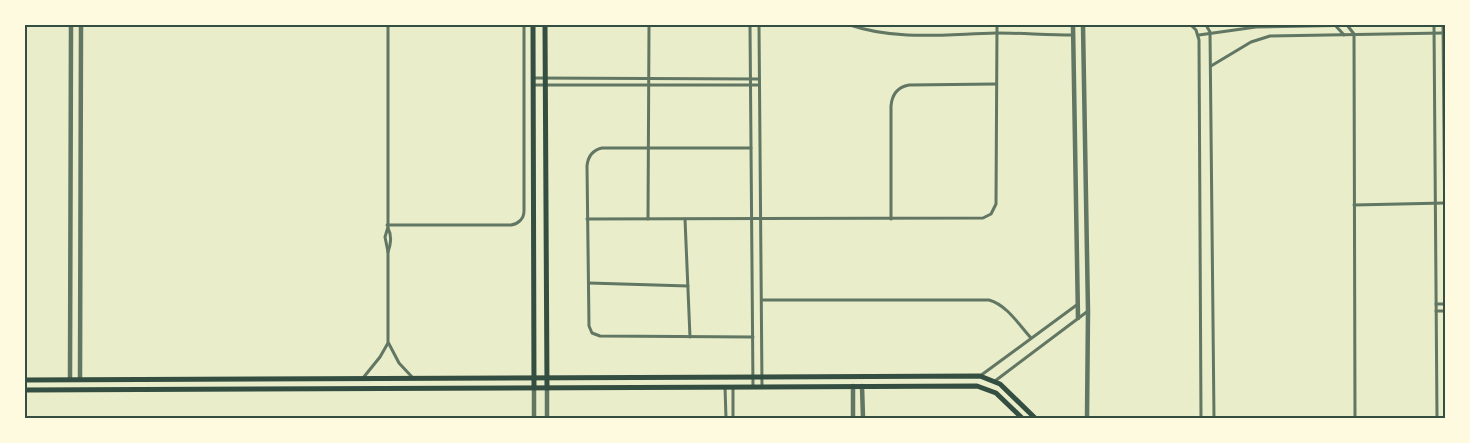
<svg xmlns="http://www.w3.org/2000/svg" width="1470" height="443" font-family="Poppins,sans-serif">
<rect width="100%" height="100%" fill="#e9edc9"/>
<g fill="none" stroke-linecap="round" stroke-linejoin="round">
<g stroke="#617663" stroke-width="3">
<path d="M388,25v202l-3,10 3,15v90l11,21 14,15"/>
<path d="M750,25l3,362"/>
<path d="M759,25l3,362"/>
<path d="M850,25c47,16 97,9 146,8 25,0 51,2 77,2"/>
<path d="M1191,25l5,5 3,10 2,378"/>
<path d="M1206,25l4,7 4,386"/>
<path d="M1335,25l9,10"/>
<path d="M1347,25l7,9 1,384"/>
<path d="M1434,25l3,393"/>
<path d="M1443,25l2,218"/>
<path d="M1199,35l57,-8 105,-2"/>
<path d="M1211,66l40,-24 19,-6 173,-3"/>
<path d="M533,78l226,1"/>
<path d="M534,85h225"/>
<path d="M751,148h-149c-9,2 -14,8 -15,18l2,160 3,7 8,3 153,1"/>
<path d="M1354,205l91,-2"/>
<path d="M587,219l396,-1 8,-4 5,-10 1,-179"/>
<path d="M648,219l1,-194"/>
<path d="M685,219l5,118"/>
<path d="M891,219v-113c1,-12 7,-19 18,-21l87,-1"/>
<path d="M387,225h124c7,-1 13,-6 13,-14v-186"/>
<path d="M388,252c3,-9 4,-16 0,-24"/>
<path d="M589,283l99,3"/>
<path d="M762,300h227c18,5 30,25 42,38"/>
<path d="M1436,304h9"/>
<path d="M1436,311h9"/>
<path d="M980,376l98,-72"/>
<path d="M363,378l17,-21 8,-14"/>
<path d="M995,381l93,-70"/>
<path d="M725,387l1,31"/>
<path d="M733,387v31"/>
</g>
<g stroke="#617663" stroke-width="4.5">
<path d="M1073,25l5,293"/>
<path d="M1083,25l5,286 -1,107"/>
<path d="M70,379l1,-354"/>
<path d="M80,379l1,-354"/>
<path d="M853,386v32"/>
<path d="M862,386l1,32"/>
<path d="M534,388v30"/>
<path d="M547,418v-30"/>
</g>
<g stroke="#344e41" stroke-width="5">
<path d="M533,25l1,363"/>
<path d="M545,25l2,363"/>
<path d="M25,380l955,-4 20,8 35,34"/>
<path d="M25,390l952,-4 19,7 26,25"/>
</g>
</g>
<rect width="1470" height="443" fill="none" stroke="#fefae0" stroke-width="52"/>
<rect x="26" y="26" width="1418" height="391" fill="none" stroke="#344e41" stroke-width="2"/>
</svg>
